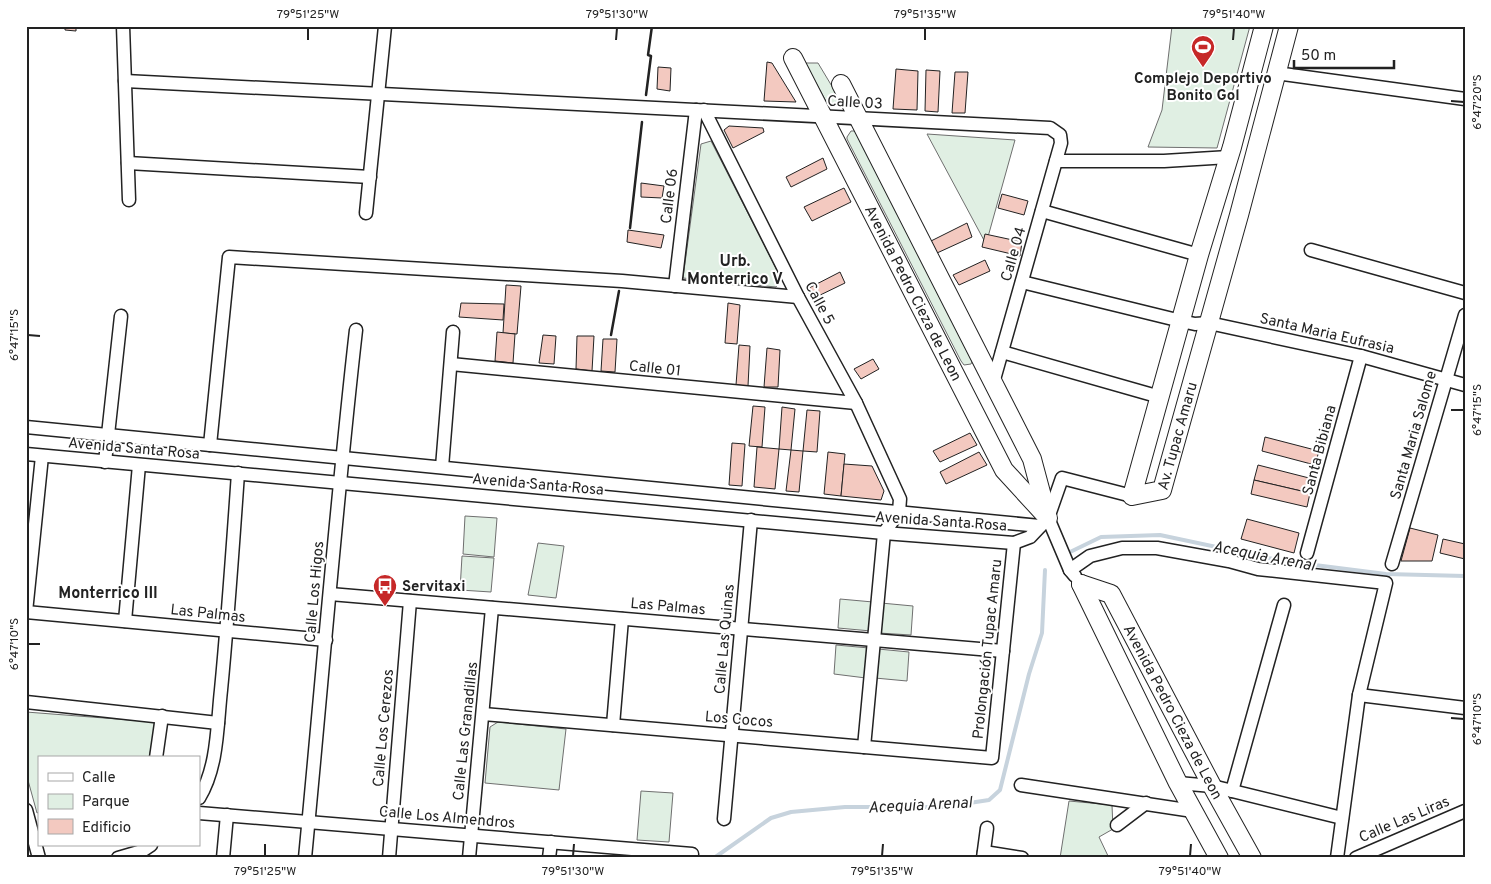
<svg xmlns="http://www.w3.org/2000/svg" width="1491" height="884" font-family="Overpass,sans-serif">
<rect width="100%" height="100%" fill="#fff"/>
<g fill="#e0efe3" stroke="#6f6f6f">
<path d="M1172,26h78l-33,122 -69,-1 14,-37z"/>
<path d="M805,63h13l21,35 -3,7h-6l-3,-2z"/>
<path d="M851,131h5l117,229 -2,4 -7,1 -3,-4 -114,-222v-2z"/>
<path d="M927,134l88,6 -29,104z"/>
<path d="M711,141l70,137 -5,9 -93,-9 18,-134z"/>
<path d="M465,516l32,2 -3,39 -31,-3z"/>
<path d="M538,543l26,3 -8,52 -28,-3z"/>
<path d="M462,556l32,2 -3,34 -31,-2z"/>
<path d="M840,599l33,3 -2,29 -33,-3z"/>
<path d="M881,603l32,3 -2,29 -32,-2z"/>
<path d="M836,645l33,3 -3,30 -32,-4z"/>
<path d="M878,649l31,3 -2,29 -32,-3z"/>
<path d="M26,712l130,10 -7,36h-110v54l-2,1 -11,-40z"/>
<path d="M498,722l68,7 -7,61 -74,-7 5,-56z"/>
<path d="M641,791l32,2 -4,49 -32,-2z"/>
<path d="M1069,801l43,4 1,24 -14,8 10,21h-49z"/>
</g>
<g fill="none" stroke-linecap="round" stroke-linejoin="round">
<g stroke="#c7d3dd" stroke-width="4">
<path d="M1068,553l33,-16 59,-2 123,26 103,13 79,2"/>
<path d="M714,858l57,-40 20,-6 54,-5h98l46,-7 11,-10 29,-116 13,-41 3,-63"/>
</g>
</g>
<g fill="#f3c9c0" stroke="#222">
<path d="M65,26h11v5l-11,-1z"/>
<path d="M767,62l5,1 24,39 -32,-1z"/>
<path d="M658,67l13,1 -1,23 -13,-2z"/>
<path d="M896,69l22,2 -1,39 -24,-1z"/>
<path d="M926,70l14,1 -2,41 -13,-1z"/>
<path d="M955,72h13l-3,41h-13z"/>
<path d="M729,126l34,2 1,4 -31,16 -9,-18z"/>
<path d="M823,158l4,11 -36,18 -5,-10z"/>
<path d="M641,183l23,3 -2,12 -21,-1z"/>
<path d="M844,188l7,14 -39,19 -8,-14z"/>
<path d="M1002,194l26,7 -4,14 -26,-7z"/>
<path d="M967,223l5,14 -35,16 -6,-12z"/>
<path d="M628,230l36,5 -3,13 -34,-6z"/>
<path d="M985,234l37,8 -2,14 -38,-9z"/>
<path d="M985,260l5,11 -31,14 -6,-10z"/>
<path d="M840,272l5,11 -33,16 -5,-10z"/>
<path d="M506,285l15,1 -4,48 -14,-1z"/>
<path d="M461,303l43,1 -1,16 -44,-3z"/>
<path d="M728,303l12,2 -3,39 -12,-1z"/>
<path d="M497,332l18,2 -2,29 -18,-2z"/>
<path d="M543,335l13,1 -2,28 -15,-1z"/>
<path d="M577,336h17l-2,35 -16,-2z"/>
<path d="M603,339h14l-2,33 -14,-1z"/>
<path d="M739,345l11,1 -2,40 -12,-1z"/>
<path d="M767,348l13,2 -2,37h-14z"/>
<path d="M873,359l6,10 -18,10 -7,-10z"/>
<path d="M753,406l12,1 -3,40 -13,-1z"/>
<path d="M782,407l13,2 -4,41 -12,-1z"/>
<path d="M807,410l13,1 -3,41 -14,-1z"/>
<path d="M970,433l7,12 -37,17 -7,-11z"/>
<path d="M1265,437l54,14 -4,14 -53,-14z"/>
<path d="M732,443l13,1 -3,42 -13,-1z"/>
<path d="M757,447l22,2 -4,40 -21,-2z"/>
<path d="M791,450l12,1 -4,41 -13,-1z"/>
<path d="M828,452l17,2 -4,42 -17,-2z"/>
<path d="M979,452l8,13 -41,19 -6,-12z"/>
<path d="M844,464l28,2 12,25 -3,9 -40,-4z"/>
<path d="M1258,465l55,14 -3,14 -56,-13z"/>
<path d="M1254,480l56,13 -3,14 -56,-13z"/>
<path d="M1247,519l52,14 -5,20 -53,-14z"/>
<path d="M1410,528l28,7 -6,26h-31z"/>
<path d="M1443,539l22,5v15l-25,-6z"/>
</g>
<g fill="none" stroke-linecap="round" stroke-linejoin="round">
<g stroke="#222" stroke-width="15">
<g id="street">
<path d="M123,26l6,174"/>
<path d="M1276,73l189,26"/>
<path d="M125,81l925,47 10,7 1,8 -68,240"/>
<path d="M704,110l94,187 58,106 44,96 -1,13 -15,21 -20,214"/>
<path d="M1056,161h108l65,-4"/>
<path d="M128,163l242,14"/>
<path d="M1042,211l157,44"/>
<path d="M366,213l19,-187"/>
<path d="M1311,250l154,43"/>
<path d="M1022,282l159,39 14,3 14,-1 152,33 104,29"/>
<path d="M675,286l21,-176"/>
<path d="M1002,352l158,45"/>
<path d="M451,364l405,39"/>
<path d="M26,427l1014,99"/>
<path d="M210,445l19,-188 393,24 176,16"/>
<path d="M26,454l858,79 130,10 16,-6 18,-19 14,-40 70,18"/>
<path d="M105,462l16,-146"/>
<path d="M442,467l11,-135"/>
<path d="M1048,518l22,52 5,6"/>
<path d="M1307,553l54,-197"/>
<path d="M1392,564l73,-249"/>
<path d="M1070,570l20,-14 32,-8h35l72,13 29,8 128,14 -27,112 -22,163"/>
<path d="M330,594l673,57"/>
<path d="M26,612l300,28"/>
<path d="M26,612l16,-156"/>
<path d="M125,621l14,-156"/>
<path d="M1359,695l106,13"/>
<path d="M26,702l192,21"/>
<path d="M483,714l509,44 22,-215"/>
<path d="M613,725l9,-106"/>
<path d="M156,758l6,-42"/>
<path d="M1178,783l34,3 130,32"/>
<path d="M1021,785l172,26"/>
<path d="M1232,791l52,-186"/>
<path d="M199,798c19,-31 18,-72 22,-108 7,-72 12,-145 17,-217"/>
<path d="M26,810l13,48"/>
<path d="M199,813l493,41"/>
<path d="M724,819l27,-299"/>
<path d="M1117,825l29,-22"/>
<path d="M984,852l38,6"/>
<path d="M118,858l24,-7 9,-6"/>
<path d="M223,858l4,-43"/>
<path d="M305,858c17,-176 31,-353 51,-528"/>
<path d="M389,858l21,-257"/>
<path d="M469,858l23,-250"/>
<path d="M549,858l2,-16"/>
<path d="M983,858l4,-30"/>
<path d="M1356,858l109,-47"/>
</g>
</g>
<g stroke="#222" stroke-width="20">
<g id="secondary">
<path id="s1" d="M1264,26l-32,121 -33,108 -67,241 30,-6 77,-275 50,-189"/>
<path id="s2" d="M793,58l211,412 44,48"/>
<path d="M841,84l191,375 15,56"/>
<path id="s3" d="M1081,584l30,10 101,192 40,72"/>
<path d="M1081,584l97,199 41,75"/>
</g>
</g>
<use href="#street" stroke="#fff" stroke-width="12"/>
<use href="#secondary" stroke="#fff" stroke-width="18"/>
<g stroke="#222" stroke-width="2.5">
<path d="M646,95l5,-39 -3,-1 4,-29"/>
<path d="M630,228l12,-106"/>
<path d="M611,335l8,-44"/>
</g>
</g>
<path fill="none" stroke="#222" stroke-width="2" d="M308,40v-12M616,40l1,-12M925,40v-12M1233,40l1,-12M1451,101l13,1M28,335l12,1M1451,410h13M28,644h12M1451,718l13,1M265,856v-12M573,856l1,-12M882,856l1,-12M1190,856l1,-12"/>
<defs>
<g id="stadium-pin" transform="scale(1.25)"><path d="M0 17L-7.5 6A9.5 9.5 0 1 1 7.5 6Z" fill="#c62828" stroke="#fff"/><path d="M0-5a6.5 5 0 1 0 0 10a6.5 5 0 1 0 0-10ZM-3.5-1.8h7v3.6h-7Z" fill="#fff"/></g>
<g id="bus-pin" transform="scale(1.25)"><path d="M0 17L-7.5 6A9.5 9.5 0 1 1 7.5 6Z" fill="#c62828" stroke="#fff"/><path d="M-5-6H5V4H4V6H2V4H-2V6H-4V4H-5ZM-3.5-4V0h7V-4ZM-3.5 1.2v1.5H-2V1.2ZM2 1.2v1.5H3.5V1.2Z" fill="#fff"/></g>
</defs>
<g fill-rule="evenodd">
<use href="#stadium-pin" x="1203" y="47"/>
<use href="#bus-pin" x="385" y="586"/>
</g>
<g text-anchor="middle" stroke-width="4" stroke-linejoin="round" paint-order="stroke">
<g font-size="15" font-weight="bold" fill="#222" stroke="#fff">
<text x="1203" y="83">Complejo Deportivo<tspan x="1203" dy="17">Bonito Gol</tspan></text>
<text x="402" y="591" text-anchor="start">Servitaxi</text>
</g>
<g font-size="15" fill="#222" stroke="#fff">
<text transform="translate(855 102) rotate(3)" y="5">Calle 03</text>
<text transform="translate(669 196) rotate(-83)" y="5">Calle 06</text>
<text transform="translate(1013 254) rotate(-74)" y="5">Calle 04</text>
<text dy="5" stroke="none"><textPath href="#s2" startOffset="264">Avenida Pedro Cieza de Leon</textPath></text>
<text transform="translate(820 303) rotate(62)" y="5">Calle 5</text>
<text transform="translate(1327 333) rotate(13)" y="5">Santa Maria Eufrasia</text>
<text transform="translate(655 368) rotate(6)" y="5">Calle 01</text>
<text dy="5" stroke="none"><textPath href="#s1" startOffset="575">Av. Tupac Amaru</textPath></text>
<text transform="translate(1413 435) rotate(-74)" y="5">Santa Maria Salome</text>
<text transform="translate(134 448) rotate(5)" y="5">Avenida Santa Rosa</text>
<text transform="translate(1319 450) rotate(-75)" y="5">Santa Bibiana</text>
<text transform="translate(538 484) rotate(5)" y="5">Avenida Santa Rosa</text>
<text transform="translate(941 521) rotate(4)" y="5">Avenida Santa Rosa</text>
<text transform="translate(314 592) rotate(-85)" y="5">Calle Los Higos</text>
<text transform="translate(668 606) rotate(5)" y="5">Las Palmas</text>
<text transform="translate(208 613) rotate(6)" y="5">Las Palmas</text>
<text transform="translate(724 639) rotate(-85)" y="5">Calle Las Quinas</text>
<text transform="translate(987 649) rotate(-84)" y="5">Prolongación Tupac Amaru</text>
<text dy="5" stroke="none"><textPath href="#s3" startOffset="165">Avenida Pedro Cieza de Leon</textPath></text>
<text transform="translate(739 719) rotate(5)" y="5">Los Cocos</text>
<text transform="translate(383 728) rotate(-85)" y="5">Calle Los Cerezos</text>
<text transform="translate(465 731) rotate(-84)" y="5">Calle Las Granadillas</text>
<text transform="translate(447 817) rotate(5)" y="5">Calle Los Almendros</text>
<text transform="translate(1404 819) rotate(-23)" y="5">Calle Las Liras</text>
</g>
<g font-size="16" font-weight="bold" fill="#222" stroke="#fff">
<text x="735" y="266">Urb.<tspan x="735" dy="18">Monterrico V</tspan></text>
<text x="108" y="598">Monterrico III</text>
</g>
<g font-size="16" font-style="italic" fill="#222" stroke="#fff">
<text transform="translate(1264 555) rotate(11)" y="6">Acequia Arenal</text>
<text transform="translate(920 804) rotate(-3)" y="6">Acequia Arenal</text>
</g>
</g>
<rect width="1491" height="884" fill="none" stroke="#ffffff" stroke-width="55"/>
<rect x="38" y="756" width="162" height="90" fill="#ffffff" stroke="#a7a7a7"/>
<rect x="48" y="773" width="25" height="8" fill="#ffffff" stroke="#a7a7a7"/>
<text x="82" y="782" font-size="15" fill="#222222">Calle</text>
<rect x="48" y="794" width="25" height="15" fill="#e0efe3" stroke="#a7a7a7"/>
<text x="82" y="806" font-size="15" fill="#222222">Parque</text>
<rect x="48" y="819" width="25" height="15" fill="#f3c9c0" stroke="#a7a7a7"/>
<text x="82" y="832" font-size="15" fill="#222222">Edificio</text>
<path d="M1294 60v8h100v-8" fill="none" stroke="#222222" stroke-width="2.5"/>
<text x="1301" y="60" font-size="15" fill="#222222" stroke="#ffffff" stroke-width="4" paint-order="stroke">50 m</text>
<rect x="28" y="28" width="1436" height="828" fill="none" stroke="#222" stroke-width="2"/>
<g font-size="12" text-anchor="middle" fill="#222">
<text x="308" y="18">79°51'25"W</text>
<text x="617" y="18">79°51'30"W</text>
<text x="925" y="18">79°51'35"W</text>
<text x="1234" y="18">79°51'40"W</text>
<text transform="translate(1477 102) rotate(-90)" y="4">6°47'20"S</text>
<text transform="translate(14 335) rotate(-90)" y="4">6°47'15"S</text>
<text transform="translate(1477 410) rotate(-90)" y="4">6°47'15"S</text>
<text transform="translate(14 644) rotate(-90)" y="4">6°47'10"S</text>
<text transform="translate(1477 719) rotate(-90)" y="4">6°47'10"S</text>
<text x="265" y="875">79°51'25"W</text>
<text x="573" y="875">79°51'30"W</text>
<text x="882" y="875">79°51'35"W</text>
<text x="1190" y="875">79°51'40"W</text>
</g>
</svg>
